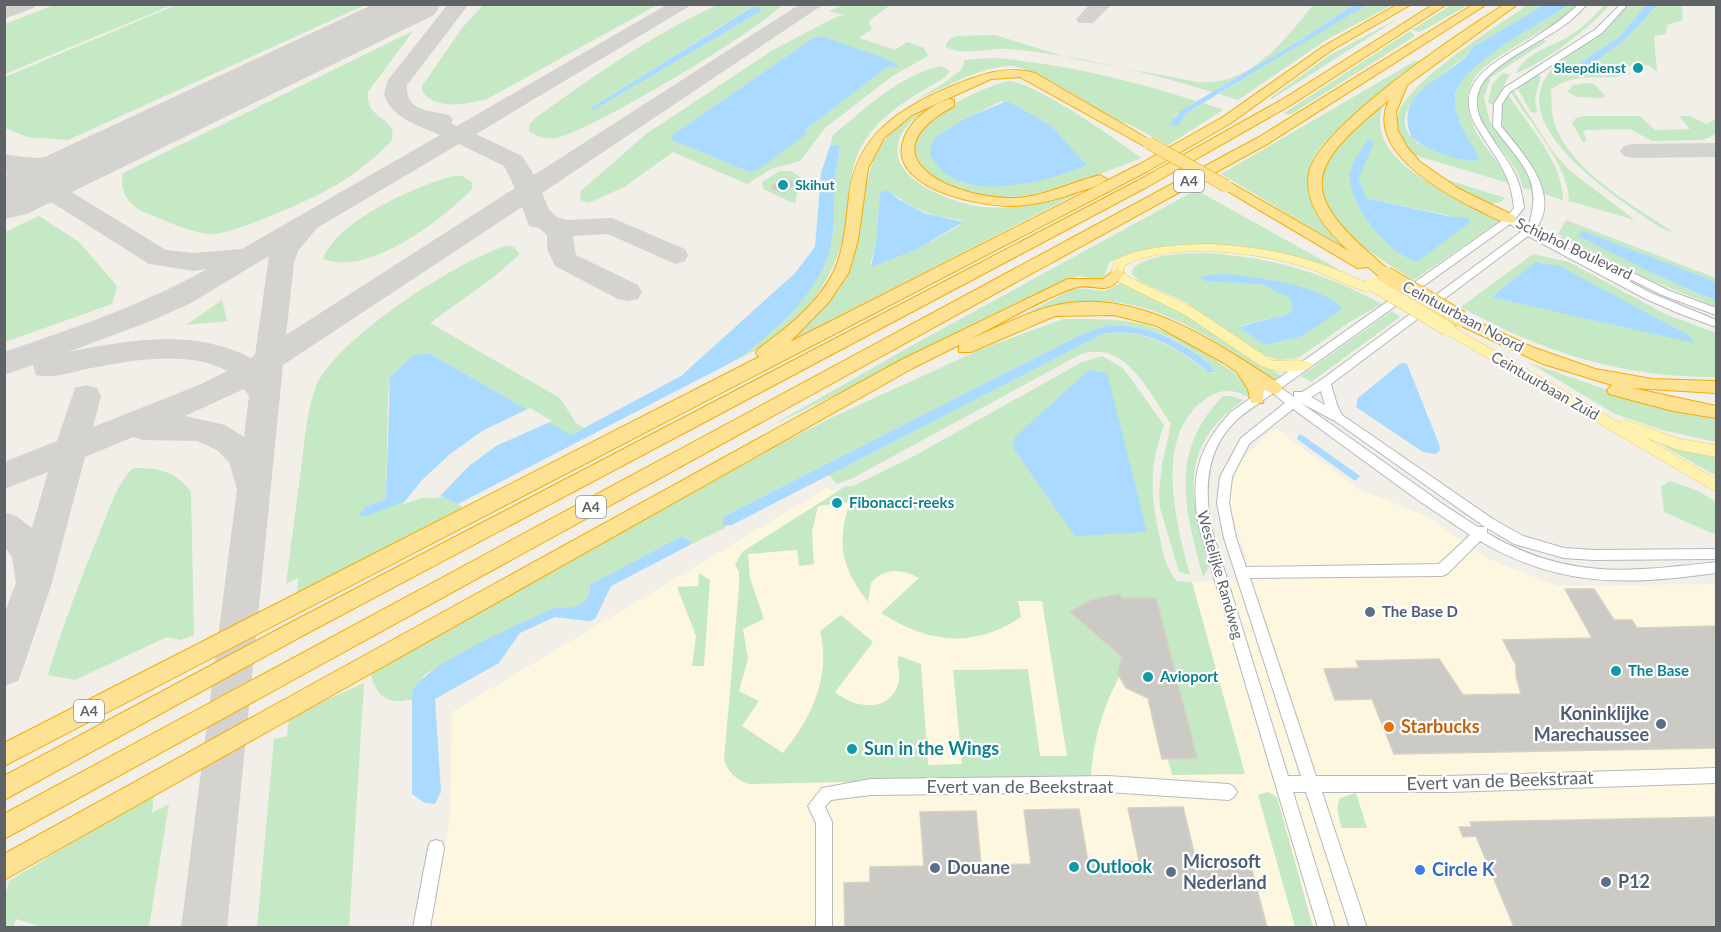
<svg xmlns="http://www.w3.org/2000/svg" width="1721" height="932" font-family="Lato,sans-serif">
<rect width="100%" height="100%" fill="#f1efe8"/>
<path fill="#fef7e0" d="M1275,428l84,61 69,28 60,42 70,27 158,-2v343l-1286,1 20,-110 2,-106 375,-224 236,97 190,-5 -25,-79 11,-39z"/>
<g fill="#c5e8c5" fill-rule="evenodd">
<path d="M484,4h173v1l-170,94c-19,5 -52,12 -65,-8v-5l40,-58z"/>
<path d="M1453,4l15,1 -48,27 -8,-2z"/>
<path d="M54,5v-1l118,1 -167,69v-50z"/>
<path d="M176,5h189l-297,135 -41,-3 -22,-9v-51z"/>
<path d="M717,5h65c-23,25 -194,128 -227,133 -10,1 -18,-1 -26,-7v-6l5,-6c59,-43 117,-83 183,-114zM753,6l10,4 -169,100 -3,-2z"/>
<path d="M844,5h46l-20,15 -1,3 3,6 -13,9 36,12 12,-8 17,6 4,8 -37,21 -66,51 -25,33 -29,8 -24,15 -74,-32 -49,35 -35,16 -9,-3 1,-9 65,-57 127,-84 63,-33 9,-2 -16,-4zM820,36l77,30 -10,1 -138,105 -76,-32 -2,-4 142,-98z"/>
<path d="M1313,5h40l-49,33 -92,54c-64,-20 -137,-37 -204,-43 -17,-2 -48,8 -63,-3l5,-7 7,-3 38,-1 75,23 128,24c51,5 87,-42 115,-77z"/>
<path d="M1364,5h28l-66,35 -88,60 -19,-6z"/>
<path d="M1528,5h16l-71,42c-16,25 -99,59 -56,96l52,18 10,-4c-12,-19 -28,-41 -23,-65 6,-29 85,-69 112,-87h11c-26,24 -90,50 -105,74 -8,12 -7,27 -3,40 7,25 29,39 37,64l-97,-29c-7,-10 -14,-21 -14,-34 2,-34 102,-95 131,-115z"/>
<path d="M1604,5h6c-22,24 -64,57 -94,68 9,-19 27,-23 44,-32 17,-8 32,-22 44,-36z"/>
<path d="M1628,5h18l-27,32 -40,26 8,5 39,-29 31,-34h25l1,15 -16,5 -1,9 -12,2 3,36 -8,-7 -26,1 7,8h-11l-1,3c-24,1 -48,-3 -67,13 1,9 0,19 2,28 12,50 80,87 120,114l-10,-3c-36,-24 -153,-96 -117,-152 13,-20 38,-30 57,-45 9,-7 17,-19 25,-27z"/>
<path d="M1399,18l-127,81 -2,-1 60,-43z"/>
<path d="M413,31l-45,61c-3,30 32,24 23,50 -15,14 -32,29 -50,40 -21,14 -104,51 -127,52 -22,0 -45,-12 -65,-20 -19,-7 -30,-20 -26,-41z"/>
<path d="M1410,31l5,5 -125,79 -6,-2z"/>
<path d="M1542,40l5,1 -56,36 -7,20 6,25 33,42 10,27 -10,-3c-6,-25 -23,-38 -36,-58 -32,-47 23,-70 55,-90z"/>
<path d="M993,58c68,5 138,22 203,43l-21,14 4,11 6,-12 19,-11 19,7 -55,35 -40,-21 -8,-2c-24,-13 -86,-56 -110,-56 -28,0 -69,23 -95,35l32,-20 14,-11 4,-10z"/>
<path d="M1415,61l6,1 -89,73c-50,48 -10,81 25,120l-136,-81z"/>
<path d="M941,66l9,5 -6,7c-31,18 -65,36 -83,69 -12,21 -10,43 -13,66 -7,64 -51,121 -110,146l44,-37 43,-57 7,-32 3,-57 5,-30h-10l3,-11c32,-26 66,-60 108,-69z"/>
<path d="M1503,73l7,2 -6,9 2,5 -10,16 -8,-2 4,-19z"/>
<path d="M1534,74l7,2 -6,22 2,15 -6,-1 -15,-26z"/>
<path d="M1009,81c30,3 106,58 133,77 -47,17 -96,41 -146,39 -28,-1 -96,-21 -79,-60 10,-24 68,-51 92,-56zM1002,101l48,24 36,40c-9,5 -21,6 -31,9 -40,12 -80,21 -116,-6l29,-51z"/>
<path d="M1588,83l6,1 11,12 -2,2 -25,-1 -11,-5 6,-7z"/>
<path d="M1513,90l40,62 17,19 65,49 -66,-19c0,-36 -41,-80 -59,-110z"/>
<path d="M1508,94c19,30 55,68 55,106l-19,-6c-5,-30 -48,-59 -45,-83 1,-6 6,-12 9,-17z"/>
<path d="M943,100c-17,10 -41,23 -45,44 -8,37 57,60 85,63 33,3 63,-5 95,-14l-293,151c33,-29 57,-64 72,-106 5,-14 5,-30 8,-45 9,-54 30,-70 78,-93zM888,190c23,19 45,27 74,30l-3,6 -41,23 -48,17 6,-23 4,-51z"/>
<path d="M1383,105c-22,59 80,94 118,115l-87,60c-34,-21 -104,-60 -90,-109 1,-5 2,-12 5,-17 14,-19 36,-34 54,-49zM1368,139l-9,39 7,20 105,22 -53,41 -11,-3 -39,-36 -18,-52z"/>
<path d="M1584,116h56l15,14 35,-1 -11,-13h11l16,8 10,-5v15l-13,6 -51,1 -22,-12 -47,1 4,12h-4l-11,-19 4,-5z"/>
<path d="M780,171h11l9,6 -5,27 -32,-15 -1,-7z"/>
<path d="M453,176h9l10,6v7c-30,31 -104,88 -149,70 13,-38 93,-73 130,-83z"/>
<path d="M1439,177l66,21c-16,18 -50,-12 -66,-21z"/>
<path d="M1196,190l142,79 -54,-15 -51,-8 -104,9 -20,7 -5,15 -7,2 -19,-3 -309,151 142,-81z"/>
<path d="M39,216l40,26 38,44 -5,18 -107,38v-110z"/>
<path d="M1566,220l150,58v4l-80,-30 16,21 64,28v6l-70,-29 -88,-44z"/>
<path d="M506,246l8,1 6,7 -25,22 -65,47 130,75 16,25 8,5 -13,7 -142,-82c-24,11 -37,12 -41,41l-2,105 -22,8v7l3,2c39,-15 56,-33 96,-9l-166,89 1,-18 -12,6c5,-41 11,-82 16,-123 3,-23 5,-50 13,-72 17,-48 143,-129 191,-143z"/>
<path d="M1204,253c68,4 118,19 178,51l-31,17 -53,37 -18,2 -15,-4 -80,-54 -46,-21 -7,-7 1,-6c19,-15 48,-14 71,-15zM1233,281c45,1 63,3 104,22l-72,42 -25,-19 48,-12 5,-5c0,-25 -42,-27 -60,-28z"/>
<path d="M1533,254l36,8 96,52 51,19v44c-92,1 -175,-25 -255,-70zM1542,262l143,80 -11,-6 -184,-39z"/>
<path d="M1124,282l34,15 123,79 -7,4c-58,-40 -125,-89 -200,-77 -29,5 -58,19 -86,30l87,-45 30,3z"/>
<path d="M222,300l5,21 -41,4z"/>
<path d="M1392,311l8,6 -89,65 -10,-6z"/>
<path d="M1063,319c68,0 90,0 149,39 14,9 30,17 39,32l-2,8c-16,-9 -26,-10 -42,0 -55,36 -31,126 -17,177l-11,-3 -19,-64 -1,-17 3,-27 9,-40c-21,-30 -45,-85 -90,-70l-228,124 -16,6 -8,-9 274,-141c42,-7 73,14 105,38l6,1 1,-3c-38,-38 -86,-55 -137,-34l-355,181 2,11 -35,17 1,-3 -9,-6 -91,48c-3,23 -16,25 -35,23l-131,67 -13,18v7c-26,7 -35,-3 -42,-27l374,-210 91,-46 149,-68z"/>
<path d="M1102,356l21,12 41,57c-15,42 -14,70 -4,113 3,16 6,31 17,43l15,1 53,192 -73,1 -22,-84 -26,-22c-20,33 -31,70 -33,108l-342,7c-14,-5 -20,-11 -25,-24l15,-173v-15l-4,-7 7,-13 104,-66h7l61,-30 168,-94zM850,502c-14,41 -9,65 18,100l3,-19c13,-16 31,-14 48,-5l-38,35c47,30 92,36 140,4l-3,-16h24l25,155h-27l-12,-87 -75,1 9,94 -34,1 -7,-101 -22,-8c-4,8 3,18 -1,28 -9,30 -44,24 -63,8l38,-50 -32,-27 -21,16c11,45 -8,87 -37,122l-41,-27 17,-25 -20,-10 9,-32 -5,-30 21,-10 -14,-41 -2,-24 49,-4 2,16 15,-2 -2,-32 6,-26z"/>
<path d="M1530,363l100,35 86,17v27l-54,-12 -47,-16z"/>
<path d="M1223,396h8l13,4c-68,46 -53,99 -35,167l-6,10c-18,-67 -35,-125 20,-181z"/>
<path d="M1648,437l68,18v21z"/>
<path d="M133,468c26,0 43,3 58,24l3,143 -13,5 -14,-3 -92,43 -27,-5c14,-48 32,-94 51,-141 9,-21 17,-49 34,-66z"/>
<path d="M1670,481l28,10 18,11v33l-52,-23 -3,-25z"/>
<path d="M699,573l11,7 -6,86h-12l4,-30 -19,-49 21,-1z"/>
<path d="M364,683l-15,244 -92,1 17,-189 13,-3 2,-19z"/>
<path d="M1268,792l9,5 36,130h-18l-37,-132z"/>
<path d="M154,793l-2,20 17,-9 -20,123h-107l-26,-8 -3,8 -8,1v-31l4,-16z"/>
<path d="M1356,793l11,35h-25c-3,-10 -7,-19 -2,-30z"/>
</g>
<g fill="#aadaff">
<path d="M1353,5h13l-181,109 -6,12 -10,-1 11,-14 124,-73z"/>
<path d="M1544,5h24c-27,19 -111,60 -113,92 -1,23 13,41 24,60l-1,3c-15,4 -56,-12 -67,-23 -18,-51 40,-56 62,-90z"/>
<path d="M1646,5h11l-31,34 -39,29 -9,-4 41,-27z"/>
<path d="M754,6l9,4 -169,100 -3,-2z"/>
<path d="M820,36l64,22 15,8 -12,1 -82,63 1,4 -48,36 -9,2 -77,-32 -1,-4 142,-98z"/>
<path d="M1007,101l43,24 37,40c-41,18 -133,42 -157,-11l3,-15 35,-22z"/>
<path d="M1368,139l6,3 -15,36 7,20 82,18 20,2 3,4 -53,39c-27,-2 -74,-61 -68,-89 2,-11 12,-23 18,-33z"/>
<path d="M840,145c-1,11 -4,22 -5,32 -3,29 2,61 -10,87 -16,37 -56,72 -87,95l-280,145 -22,-10 -15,1 -54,21h-8v-3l5,-2v-4l22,-8 4,-122 22,-21 17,-3 142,82 110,-59 114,-103 20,-26 6,-74 9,-27z"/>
<path d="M888,190l10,9 26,14 39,9 -45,27 -47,18 5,-24 4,-51z"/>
<path d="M1583,231l133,51v19l-64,-28 -74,-37z"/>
<path d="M1536,262l23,4 131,70 4,7 -203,-46z"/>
<path d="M1219,274c28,1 106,11 123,35l-40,27 -37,9 -26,-18 49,-13 5,-5 -3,-11 -28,-14 -57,-3 -5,-4z"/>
<path d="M1106,326c36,-2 64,9 93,30 6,5 13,9 16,16h-7c-31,-25 -64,-45 -105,-38l-371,191 -9,1v-9l355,-181z"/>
<path d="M1401,363l6,1 32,80 1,6 -4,4 -13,-2 -67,-45 2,-9z"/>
<path d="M1089,370l18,3 40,159 -72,4 -62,-88 2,-11z"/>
<path d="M1299,434l3,1 58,41 -5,5 -58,-42z"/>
<path d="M682,536l9,6 -1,3 -79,41 -16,33 -6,2 -34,-4 -35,16 -21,30 -64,36 6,93 -6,12 -10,-1 -13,-9v-102c11,-28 113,-70 144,-85 19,2 32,0 35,-23z"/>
</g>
<path fill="#f1efe8" d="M530,408l22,13 -56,25 -27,20 -31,32h-17l-19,7 20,-25 28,-26 32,-23z"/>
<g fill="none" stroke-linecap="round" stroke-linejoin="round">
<g fill="#d4d3d0" fill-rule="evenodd">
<path d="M8,4h29l-3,4 -30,11v-13z"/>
<path d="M448,4h21l-62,81c-2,27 23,25 42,30l4,5 -2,3 6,3 211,-122h25l-217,130 46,22 12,19 266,-171h24l-282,189 7,17 8,7 10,3 45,-2 73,31 3,6 -3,6 -10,3 -67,-30 -35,2 3,19 62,30 4,7 -4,7 -10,2 -10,-2 -63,-33 -8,-17v-14l-8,-7 -10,-2 -7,-19 -239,158 -56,563h-46l56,-439 -8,-27 -12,-12 -20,-9 -54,-1 -10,-3 -48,20 -34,129 -28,82 -5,13 -14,5v-72l12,-31 -4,-26 -8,-11v-34l12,4 16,12 16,-56 -44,17v-27l53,-21 18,-53 11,-3 11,3 4,8 -8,31 106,-42 28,-14c-40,-22 -98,-10 -141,-2 -17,4 -33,10 -50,6l-3,-10 -29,10v-23c70,-24 139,-47 203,-83l-13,2 -45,-7 -145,-92v-18c55,10 61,-2 110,-14l8,2 4,5c-11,15 -65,26 -84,27l124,76 28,3 48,-4 198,-114c-21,-10 -49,-16 -56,-41l4,-14zM459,144l45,22 11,22 -229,147 8,-72 4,-12 19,-23zM269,256l-14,99 -4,3c-56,-30 -123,-18 -183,-6l83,-31 40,-18zM244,389l5,7 -5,41 -19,-12 -40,-9z"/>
<path d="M1090,4h22l-19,19h-14l-3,-4z"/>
<path d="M1716,143v14l-84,1 -8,-2 -4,-5 4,-5 8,-2z"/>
</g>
<path fill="#d4d3d0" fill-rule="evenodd" d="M374,4h67l-7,11 -407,199 -23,5v-43z"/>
</g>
<g fill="#cccac5" stroke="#d6d1c6" stroke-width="1.5">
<path d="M783,178l13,5 -12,10 -13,-5z"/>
<path d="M1565,589h29l20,31h18l5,8 79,-2v122l-322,6 -22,-55 -37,1 -11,-31 35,-1 -3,-7 83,-2 24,36 58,-1 -5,-18v-11l-13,-25 89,-2z"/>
<path d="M1120,594l1,4h35l41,160 -35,1 -14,-61 -22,-10 -8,-14 4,-17 -52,-45 21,-12z"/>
<path d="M1183,807l13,54 53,-2 18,68h-422l-1,-44 26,-1v-15l54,-1 -4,-54 56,-1 5,54 50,-1 -7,-54 55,-1 9,53 51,-1 -11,-53z"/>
<path d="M1716,817v110h-202l-38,-91 -13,1 -4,-10h13l-2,-5z"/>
</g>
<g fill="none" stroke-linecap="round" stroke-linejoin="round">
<g stroke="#b5b8bc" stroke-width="2">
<g id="minor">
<path d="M1579,4h8c-7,8 -15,16 -24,22 -20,15 -74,39 -83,62 -6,13 -3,27 5,39 18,31 35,42 39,81l-9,11 13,8c17,-48 -9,-65 -35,-101l1,-22 10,-16 92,-59 25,-25h7l-26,29 -92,59 -8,12 -1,22c21,27 63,69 33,105l117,62 65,27v7l-38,-14 -34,-15 -116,-62 -197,148 6,21 5,10 151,104 30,17 41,12 30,2 122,-1v10l-122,1 -30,-2 -50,-14 -27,-16v5c80,47 142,39 229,29v11c-88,12 -156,15 -236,-32l-33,33 -5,2 -192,2 66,198h132l268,-8v15l-268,9h-126l45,136h-17l-44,-136h-13l42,136h-17l-119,-401c-9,-48 -2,-79 32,-115l276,-195 7,-9c-3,-35 -19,-51 -36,-79 -30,-47 20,-68 53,-89 17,-11 33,-22 48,-36zM1510,224l11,8 -200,148 -19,12h-8v5l-13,-9zM1321,391l4,14 -14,-8zM1273,393l12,10 -44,35 -21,39 -3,26 7,35 77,238h-13l-77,-249c-7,-40 -5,-80 28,-109 10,-9 23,-16 34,-25zM1301,403l34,18 150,106h-7l-31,-20zM1293,409l122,89 55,37 -31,29 -193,3 -10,-29 -7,-35 3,-26 17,-33z"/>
<path d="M1561,238l109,53 46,17v7l-54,-20 -104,-52 -2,-2z"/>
<path d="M1107,776l122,8 5,3 3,5 -3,5 -5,3 -122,-8 -236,3 -40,5 -6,7 7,15v106h-16v-105l-8,-17 14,-18 49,-9z"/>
<path d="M436,840l6,2 2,6 -14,80h-17l15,-80 2,-6z"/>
</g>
</g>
<g stroke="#f2c960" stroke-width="1">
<g id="major">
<path d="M1209,244c50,2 99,12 144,33 7,3 15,5 20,11l-6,4c-19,-5 -37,-16 -56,-23 -50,-17 -137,-28 -186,-4l-2,7 4,4 68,33 76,51c12,3 33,-4 42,5l-7,5 -26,2 -19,-6 -76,-51 -66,-33 -8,-9 4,-13c27,-14 63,-15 94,-16z"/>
<path d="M1448,324l172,99 6,-3 54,19 36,6v12l-37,-7 -33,-12 70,41v13l-273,-160 -2,-3z"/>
</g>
</g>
<g stroke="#f9ab00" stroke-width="2">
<g id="highway">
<path d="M1398,4h14l-80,46 -101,73 -83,48 -1144,595v-23l755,-386 -3,-4 2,-4c29,-21 60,-45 76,-78 11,-24 12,-50 15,-75 7,-61 51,-88 103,-110 28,-11 53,-21 83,-13l120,70 -6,4 -5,-1 -124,-69 -29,2 -79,36 -28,23 -16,30 -10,72 -9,32 -20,30 -39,40 348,-177 85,-48 101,-71z"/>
<path d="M1434,4h13l-156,101 -144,82 -845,449 -298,164v-24l284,-152 849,-443 146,-82z"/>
<path d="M1474,4h13l-218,139 -1265,696v-25l1255,-677z"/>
<path d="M1505,4h13l-111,81 -11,27 2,19 9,16 13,15 39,27 56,27v6c-12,3 -28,-8 -39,-13 -36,-18 -111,-59 -87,-109 -94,75 -86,97 2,172l3,3 -3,3h-10l-13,-11 -11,1 -138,-82 2,-3h10l118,68c-21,-19 -46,-47 -40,-78 10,-47 153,-142 196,-169z"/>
<path d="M950,99l4,1v6c-89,48 -9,90 53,92 34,1 61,-15 93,-23l7,4c-7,7 -20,10 -29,13 -20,7 -41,13 -63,14 -35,1 -138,-19 -108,-74 8,-15 27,-29 43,-33z"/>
<path d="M1117,268l7,5c-17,27 -29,8 -50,15 -30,10 -72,35 -102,50 26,-11 53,-25 81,-32 83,-20 161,35 227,78l2,4 -2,4 -6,2 -10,-4 -1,13h-12l-3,-14 -11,-17 -13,-9 -67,-37 -43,-11 -59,1 -84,36h-12v-7l-46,23 -909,512v-26l897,-494 167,-81h35z"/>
<path d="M1461,314l71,33 63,22 57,10 64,2v12l-84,-5 84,18v12l-43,-7 -64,-17 -2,-4 5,-5 -69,-21 -88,-41 -2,-4z"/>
</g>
</g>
<use href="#minor" fill="#fff" fill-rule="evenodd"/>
<use href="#major" fill="#fff2af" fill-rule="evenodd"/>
<use href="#highway" fill="#fde293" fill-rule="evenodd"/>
<g stroke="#f2c960" stroke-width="15" stroke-linecap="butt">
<path id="major-bridge" d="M1373,284l75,45"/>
</g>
<g stroke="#f9ab00" stroke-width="13" stroke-linecap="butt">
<path id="highway-bridge-far1" d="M1149,143l77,43"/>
</g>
<g stroke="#f9ab00" stroke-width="18" stroke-linecap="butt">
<path id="highway-bridge" d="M1386,275l75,44"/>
</g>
<use href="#major-bridge" stroke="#fff2af" stroke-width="14"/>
<use href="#highway-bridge-far1" stroke="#fde293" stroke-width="12"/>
<use href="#highway-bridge" stroke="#fde293" stroke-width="16"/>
</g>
<g fill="#0f9aa8" stroke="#fff" stroke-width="2">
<circle cx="1638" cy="68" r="6"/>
<circle cx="783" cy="185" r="6"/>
<circle cx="837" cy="503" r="6"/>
<circle cx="1616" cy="671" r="6"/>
<circle cx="1148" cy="677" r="6"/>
<circle cx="852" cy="749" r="6"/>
<circle cx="1074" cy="867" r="6"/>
</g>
<g fill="#5c6f8a" stroke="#fff" stroke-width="2">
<circle cx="1370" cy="612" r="6"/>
<circle cx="1661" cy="724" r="6"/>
<circle cx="935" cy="868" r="6"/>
<circle cx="1171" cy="872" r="6"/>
<circle cx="1606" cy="882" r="6"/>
</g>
<circle fill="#e8710a" stroke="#fff" stroke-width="2" cx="1389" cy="727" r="6"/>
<circle fill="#3f7fe0" stroke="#fff" stroke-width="2" cx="1420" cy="870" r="6"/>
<g text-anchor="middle" stroke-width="4.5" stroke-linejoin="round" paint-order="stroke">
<g font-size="14" font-weight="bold" fill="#0d838f" stroke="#fff" text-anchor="end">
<text x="1626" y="73">Sleepdienst</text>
<text x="795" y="190" text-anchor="start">Skihut</text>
</g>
<g fill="#fff" stroke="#8f9295" stroke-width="1.5">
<rect x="1174" y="170" width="30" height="22" rx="4.5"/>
<rect x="576" y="496" width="30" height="22" rx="4.5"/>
<rect x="74" y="700" width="30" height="22" rx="4.5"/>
</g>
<g font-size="14" font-weight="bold" fill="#5f6368">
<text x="1189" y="186">A4</text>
<text x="591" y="512">A4</text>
<text x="89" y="716">A4</text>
</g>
<g font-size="15" fill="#5f6368" stroke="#fff">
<text transform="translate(1574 249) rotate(25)" y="5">Schiphol Boulevard</text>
<text transform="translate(1463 317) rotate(28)" y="5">Ceintuurbaan Noord</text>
<text transform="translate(1545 386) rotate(30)" y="5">Ceintuurbaan Zuid</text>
<text transform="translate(1220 575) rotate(74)" y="5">Westelijke Randweg</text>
</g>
<g font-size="15" font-weight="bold" fill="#0d838f" stroke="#fff" text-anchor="start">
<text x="849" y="508">Fibonacci-reeks</text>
<text x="1628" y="676">The Base</text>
<text x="1160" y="682">Avioport</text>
</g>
<g font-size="15" font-weight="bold" fill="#4e5e75" stroke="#fff" text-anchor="start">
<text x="1382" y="617">The Base D</text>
</g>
<g font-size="18" font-weight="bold" fill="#4e5e75" stroke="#fff" text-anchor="start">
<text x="1649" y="720" text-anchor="end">Koninklijke<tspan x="1649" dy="21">Marechaussee</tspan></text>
<text x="1183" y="868">Microsoft<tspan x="1183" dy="21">Nederland</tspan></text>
<text x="947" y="874">Douane</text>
<text x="1618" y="888">P12</text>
</g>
<g font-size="18" font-weight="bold" fill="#c56008" stroke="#fff" text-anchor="start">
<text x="1401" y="733">Starbucks</text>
</g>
<g font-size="18" font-weight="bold" fill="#0d838f" stroke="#fff" text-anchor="start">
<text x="864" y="755">Sun in the Wings</text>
<text x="1086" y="873">Outlook</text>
</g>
<g font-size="18" fill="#5f6368" stroke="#fff">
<text transform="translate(1500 781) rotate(-2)" y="6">Evert van de Beekstraat</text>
<text x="1020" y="793">Evert van de Beekstraat</text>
</g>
<g font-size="18" font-weight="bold" fill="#366cbe" stroke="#fff" text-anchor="start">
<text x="1432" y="876">Circle K</text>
</g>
</g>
<rect width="1721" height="932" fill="none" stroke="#5f6368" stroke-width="12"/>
</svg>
